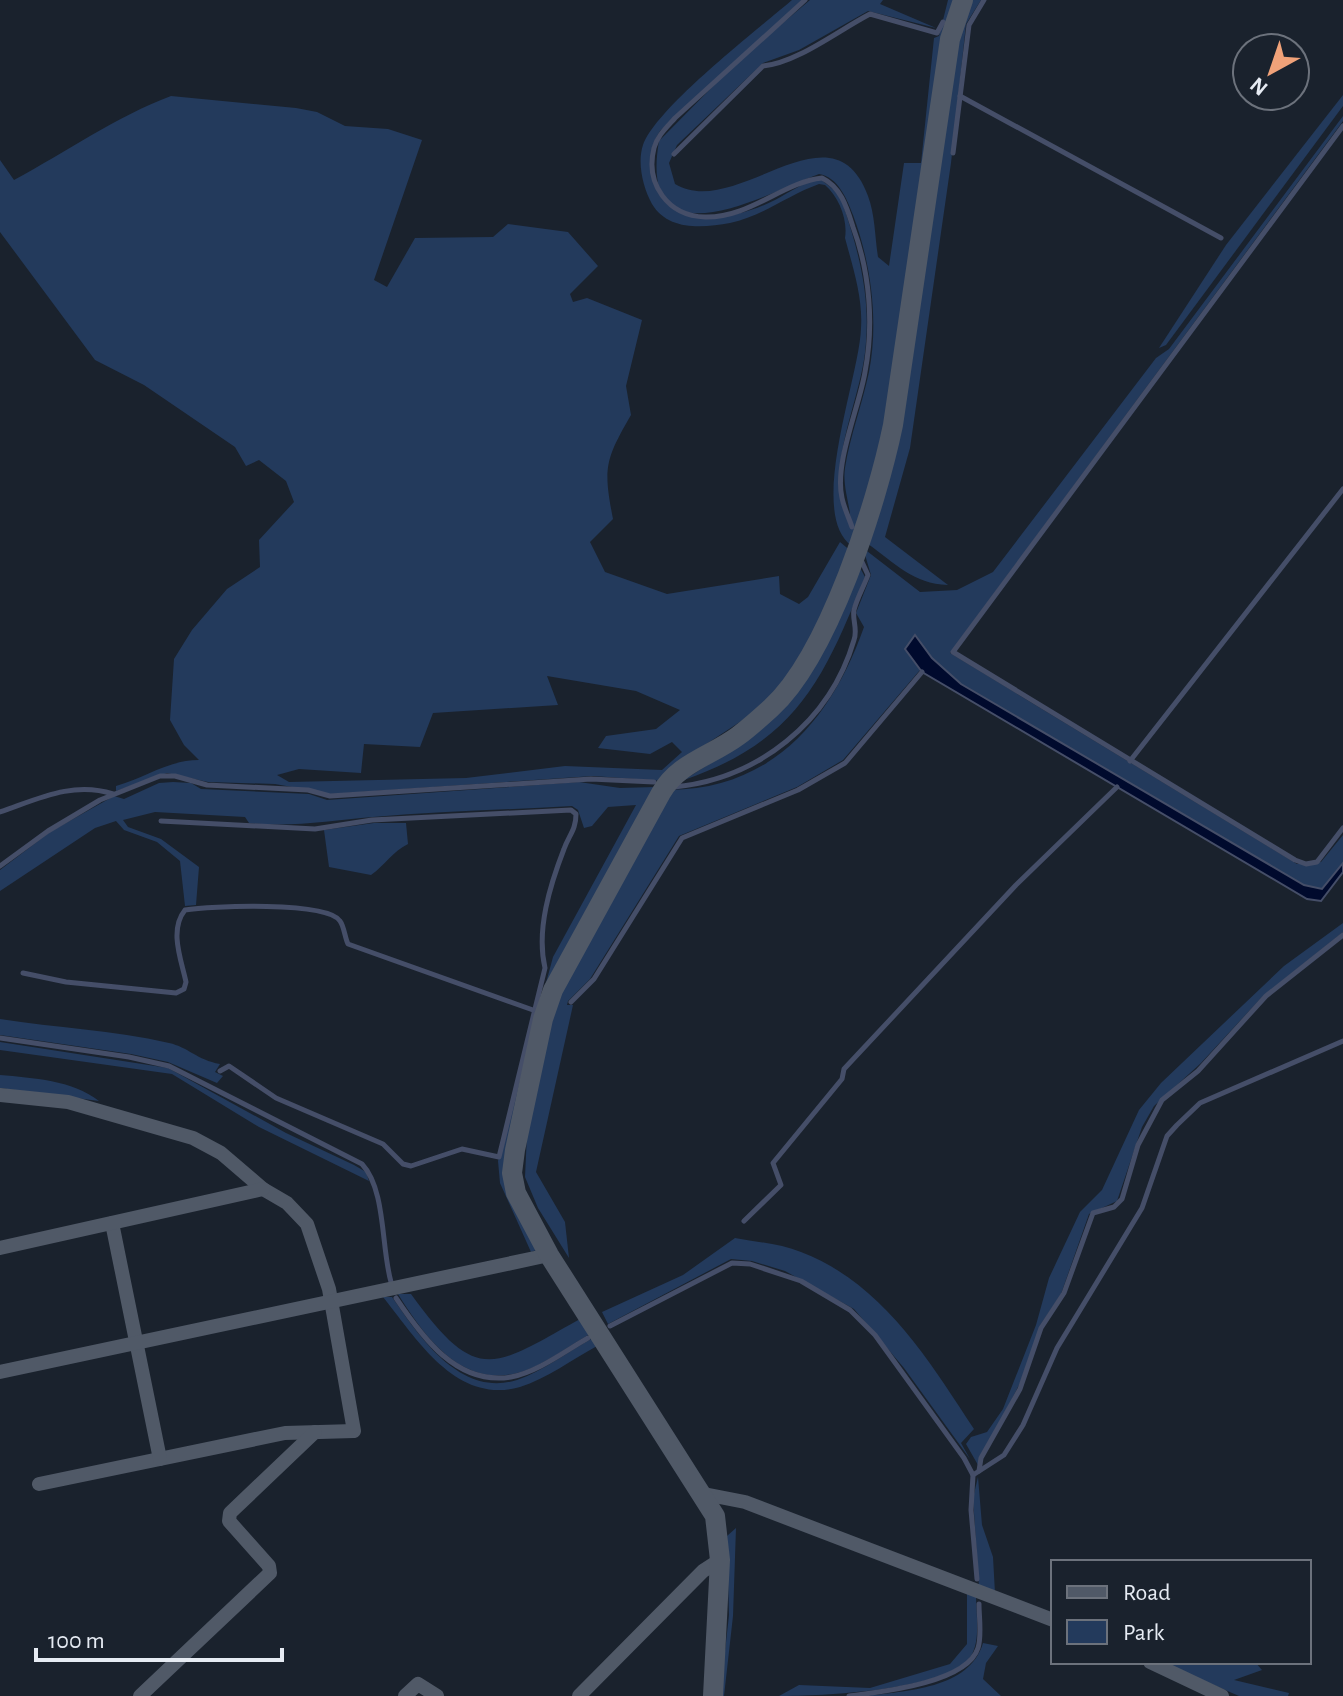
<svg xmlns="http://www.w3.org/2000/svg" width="1343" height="1696" font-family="'Alegreya Sans',sans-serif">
<rect width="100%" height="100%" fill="#1a222d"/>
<g fill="#233a5c" fill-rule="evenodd">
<path d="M792,0h10l-142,131c-9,14 -11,26 -8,42 11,62 81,48 123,27 15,-8 28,-18 45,-21l17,13 6,12c15,46 27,89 23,138 -3,58 -45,125 -16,180 2,-12 -8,-34 -5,-54 5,-32 17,-63 24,-96 10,-51 2,-109 -16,-157 -6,-16 -15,-38 -34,-41 -52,19 -182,94 -160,-33l77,-78 74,-63h73l-3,4 56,24 -68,-17 -69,39 -36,13 -86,82 -8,18 6,21c61,37 157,-85 193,12 7,18 7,42 10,61l11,9 15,-103h17l13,-125 5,-2 9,-36h9l-74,446 -31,100c-46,-32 8,-170 9,-218 2,-30 -8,-60 -16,-90 3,-18 -6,-41 -20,-53l-6,-1c-31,11 -56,32 -89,39 -27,5 -62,8 -78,-19 -9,-16 -15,-41 -9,-59 13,-37 115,-116 149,-145z"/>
<path d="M970,0h11l-15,24 -15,139 -41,285 -25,89 63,48c-35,-1 -53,-22 -80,-41l87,-497z"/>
<path d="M1343,95v11l-177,239 -7,3 67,-103z"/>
<path d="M171,96l125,12 21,4 28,14 43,3 34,11 -48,140 13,7 28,-49 78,-1 15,-13 60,8 30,34 -28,28 3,8 14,-4 55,22 -16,66 5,29c-26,45 -28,53 -18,104l-23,23 15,30 62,22 112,-18 1,18 19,10 9,-7 32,-55 12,10 -54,115 -43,45 -67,44 -24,25 -71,-5 -262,18 -56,-10 -67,-2 -41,-9 -51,18v-5c29,-8 52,-26 83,-26l-15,-15 -14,-25 4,-61 18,-29 35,-41 33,-22 -1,-27 35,-38 -8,-21 -27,-21 -13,6 -11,-19 -91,-62 -49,-25 -95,-128v-72l14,20c52,-28 103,-64 157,-84zM547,676l89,15 44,19 -24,19 -50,7 -8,12 52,6 22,-12 10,10 -20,18 -97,-4 -99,12 -177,4 -12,-7 22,-6 62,4 3,-29 56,3 13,-34 125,-8z"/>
<path d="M1343,116v5l-393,532 347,211 24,-2 22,-27v28l-21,26 -18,-4 -343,-201 -29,-26 -17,-23 -10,14 15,21 -77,90 -46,27 -118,49 -89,143 -22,22 -1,4h6l-37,167 29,50 4,36 -31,-50 -13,-31 2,-43 20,-97 13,-41 110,-206c103,-1 162,-72 194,-163l-8,-14 15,-38 -8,-27 57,44 37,-2 36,-18 163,-214 13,-9z"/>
<path d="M858,564l7,13c-42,104 -69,164 -181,203l69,-44z"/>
<path d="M579,782l41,6 35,-1 -97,177 -50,200 34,84 -11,4 -31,-69 -2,-22 55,-204 83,-152 -28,2 -16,19 -8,2 -6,-18 -6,-4c-66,4 -133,5 -199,11 -41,3 -82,11 -124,6l-4,-6 -90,-5 -32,8 5,7 33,12 38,28 -3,38 -11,1 -5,-45 -23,-19 -33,-12 -8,-9 -21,7 -95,63v-21l50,-38 64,-36 10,3 35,-16 14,-1 18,1 10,6 108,5 18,6z"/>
<path d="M374,823h32l2,21c-16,8 -23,21 -37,31l-42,-8 -5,-37z"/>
<path d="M1343,923v9l-81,65 -61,66 -47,43 -12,21 -25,74 -28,13 -28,80 -20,30 -21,59 -42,82 -12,-21 5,-7 16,-5 16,-23 33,-84 13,-47 31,-66 22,-22 37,-80 22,-27 123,-117z"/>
<path d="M0,1019c56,9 113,11 169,24 19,4 28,17 51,21l-5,8 8,4 -6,7 -49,-21 -37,-8 -131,-19z"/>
<path d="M0,1042l168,26 118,65 68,32 12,7 3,9 -110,-54 -87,-53 -172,-24z"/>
<path d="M0,1075c33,3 72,5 99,26l-99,-13z"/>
<path d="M735,1238c22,4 46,6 66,14 81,31 127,107 173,177l-13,14 9,16 -66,-91 -50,-59 -69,-38 -33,-10 -21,-2 -123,65 -6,-12 81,-37z"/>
<path d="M398,1294h13c67,93 82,73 171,24l8,16c-23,13 -51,35 -77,40 -55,11 -90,-40 -115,-80z"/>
<path d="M383,1297h9c27,39 68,101 125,83 26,-9 52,-29 76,-42l4,8c-24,13 -51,33 -77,41 -64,18 -103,-48 -137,-90z"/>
<path d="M978,1477l4,48 11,32 2,36 -16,-6 -6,-89z"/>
<path d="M736,1528l-3,88 -9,80h-4l9,-81 -2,-79z"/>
<path d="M967,1591l9,4c0,18 5,45 -5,61 -24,35 -151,40 -192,40l20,-11 71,3 80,-24 17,-20z"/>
<path d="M983,1643l15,3 -12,17 -3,16 18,17h-136c40,-5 105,-7 118,-53z"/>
<path d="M1161,1662h94l7,8 -28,10 55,13 -1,3h-49z"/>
</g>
<path fill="#000a2d" stroke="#454e68" stroke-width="2" d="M915,635l17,23 29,26 343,201 18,4 21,-26v9l-22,29 -14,-2 -385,-227 -17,-23z"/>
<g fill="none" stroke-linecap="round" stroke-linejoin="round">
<g stroke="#454e68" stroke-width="5">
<path d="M805,0l-130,118c-8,9 -18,18 -21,30 -9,36 14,68 51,69 45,1 78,-35 117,-39 19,9 25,30 31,49 17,46 21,98 12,145 -6,36 -31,91 -23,126 2,10 7,20 10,29"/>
<path d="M960,96l261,142"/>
<path d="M1343,126l-390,526 342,208 11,4 11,-2 26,-34"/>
<path d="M953,153l16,-128 15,-25"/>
<path d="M674,154l89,-88c34,-3 76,-36 107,-52l67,19 6,-11"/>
<path d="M1130,761l213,-272"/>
<path d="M674,787c84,-8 156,-65 180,-147 4,-11 -2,-20 0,-30 3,-12 10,-24 14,-35l-6,-13"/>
<path d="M0,812c38,-13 73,-31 113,-18"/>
<path d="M161,821l154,8 57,-9 199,-10 5,4c0,16 -7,21 -12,35 -14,36 -28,81 -19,119l-46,189 -37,-8 -51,17 -8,-2 -20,-20 -107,-46 -47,-32 -9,5"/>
<path d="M0,866l48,-35 52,-31 60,-24h15l32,9 101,5 22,6 261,-17 63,3"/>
<path d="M23,973l43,9 110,11 8,-4 2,-7c-5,-23 -17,-52 -1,-72 24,-4 142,-9 155,11 4,5 5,17 8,23l185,66"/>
<path d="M571,1002l23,-23 88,-141 116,-48 47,-27 77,-91"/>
<path d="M0,1038l129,19 40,9 193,98c24,26 19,83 29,118"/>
<path d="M744,1221l37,-36 -8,-22 69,-84 2,-10 172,-184 101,-98"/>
<path d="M396,1298c26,39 61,88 115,79 27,-5 54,-26 77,-39"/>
<path d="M610,1326l122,-63 18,1 51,17 49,29 25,25 89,123 9,17 -2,35 6,69"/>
<path d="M979,1471l2,-13 39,-69 21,-61 23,-35 29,-80 21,-6 8,-8 16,-54 24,-45 36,-29 68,-75 77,-61"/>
<path d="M973,1475l31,-20 19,-30 34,-77 85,-140 25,-72 10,-11 23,-22 143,-62"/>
<path d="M849,1696c32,-4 118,-13 129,-48 4,-12 1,-31 1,-44"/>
</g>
<g stroke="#505967" stroke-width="14">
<path d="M0,1095l68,7 125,36 28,15 42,36 24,14 20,21 22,65 25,142 -69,2 -246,51"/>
<path d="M112,1223l48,236"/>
<path d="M0,1248l263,-59"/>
<path d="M0,1372l549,-117"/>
<path d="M704,1494l41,8 308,118"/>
<path d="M1150,1662l72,34"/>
<path d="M140,1696l130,-123 -1,-7 -40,-45 1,-8 85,-81"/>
<path d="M405,1696l13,-12 19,12"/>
<path d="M579,1696l124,-125 17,-11"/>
</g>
<path stroke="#505967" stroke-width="20" d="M713,1696l7,-136 -5,-44 -166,-261 -33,-62 -4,-20 3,-23 28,-131 10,-29 108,-197c17,-30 50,-37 77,-57 11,-8 22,-18 33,-28 58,-53 106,-206 122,-283l57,-386 13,-39"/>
</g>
<rect x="1051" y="1560" width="260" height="104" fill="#1a222d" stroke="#6c727c" stroke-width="2"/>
<rect x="1067" y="1586" width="40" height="12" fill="#505967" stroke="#6c727c" stroke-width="2"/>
<text x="1123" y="1600" font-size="24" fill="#e6ebf3">Road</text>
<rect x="1067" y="1620" width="40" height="24" fill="#233a5c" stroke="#6c727c" stroke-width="2"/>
<text x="1123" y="1640" font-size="24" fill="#e6ebf3">Park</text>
<g transform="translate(1271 72) rotate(220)"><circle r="38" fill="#1a222d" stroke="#6c727c" stroke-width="2"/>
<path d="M0-6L14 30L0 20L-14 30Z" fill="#f0a279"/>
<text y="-12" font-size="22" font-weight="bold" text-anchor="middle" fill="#e6ebf3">N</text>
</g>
<path d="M36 1648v12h246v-12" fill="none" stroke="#e6ebf3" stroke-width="4"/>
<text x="48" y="1648" font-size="24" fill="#e6ebf3" stroke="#1a222d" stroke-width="6" paint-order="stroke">100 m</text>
</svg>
